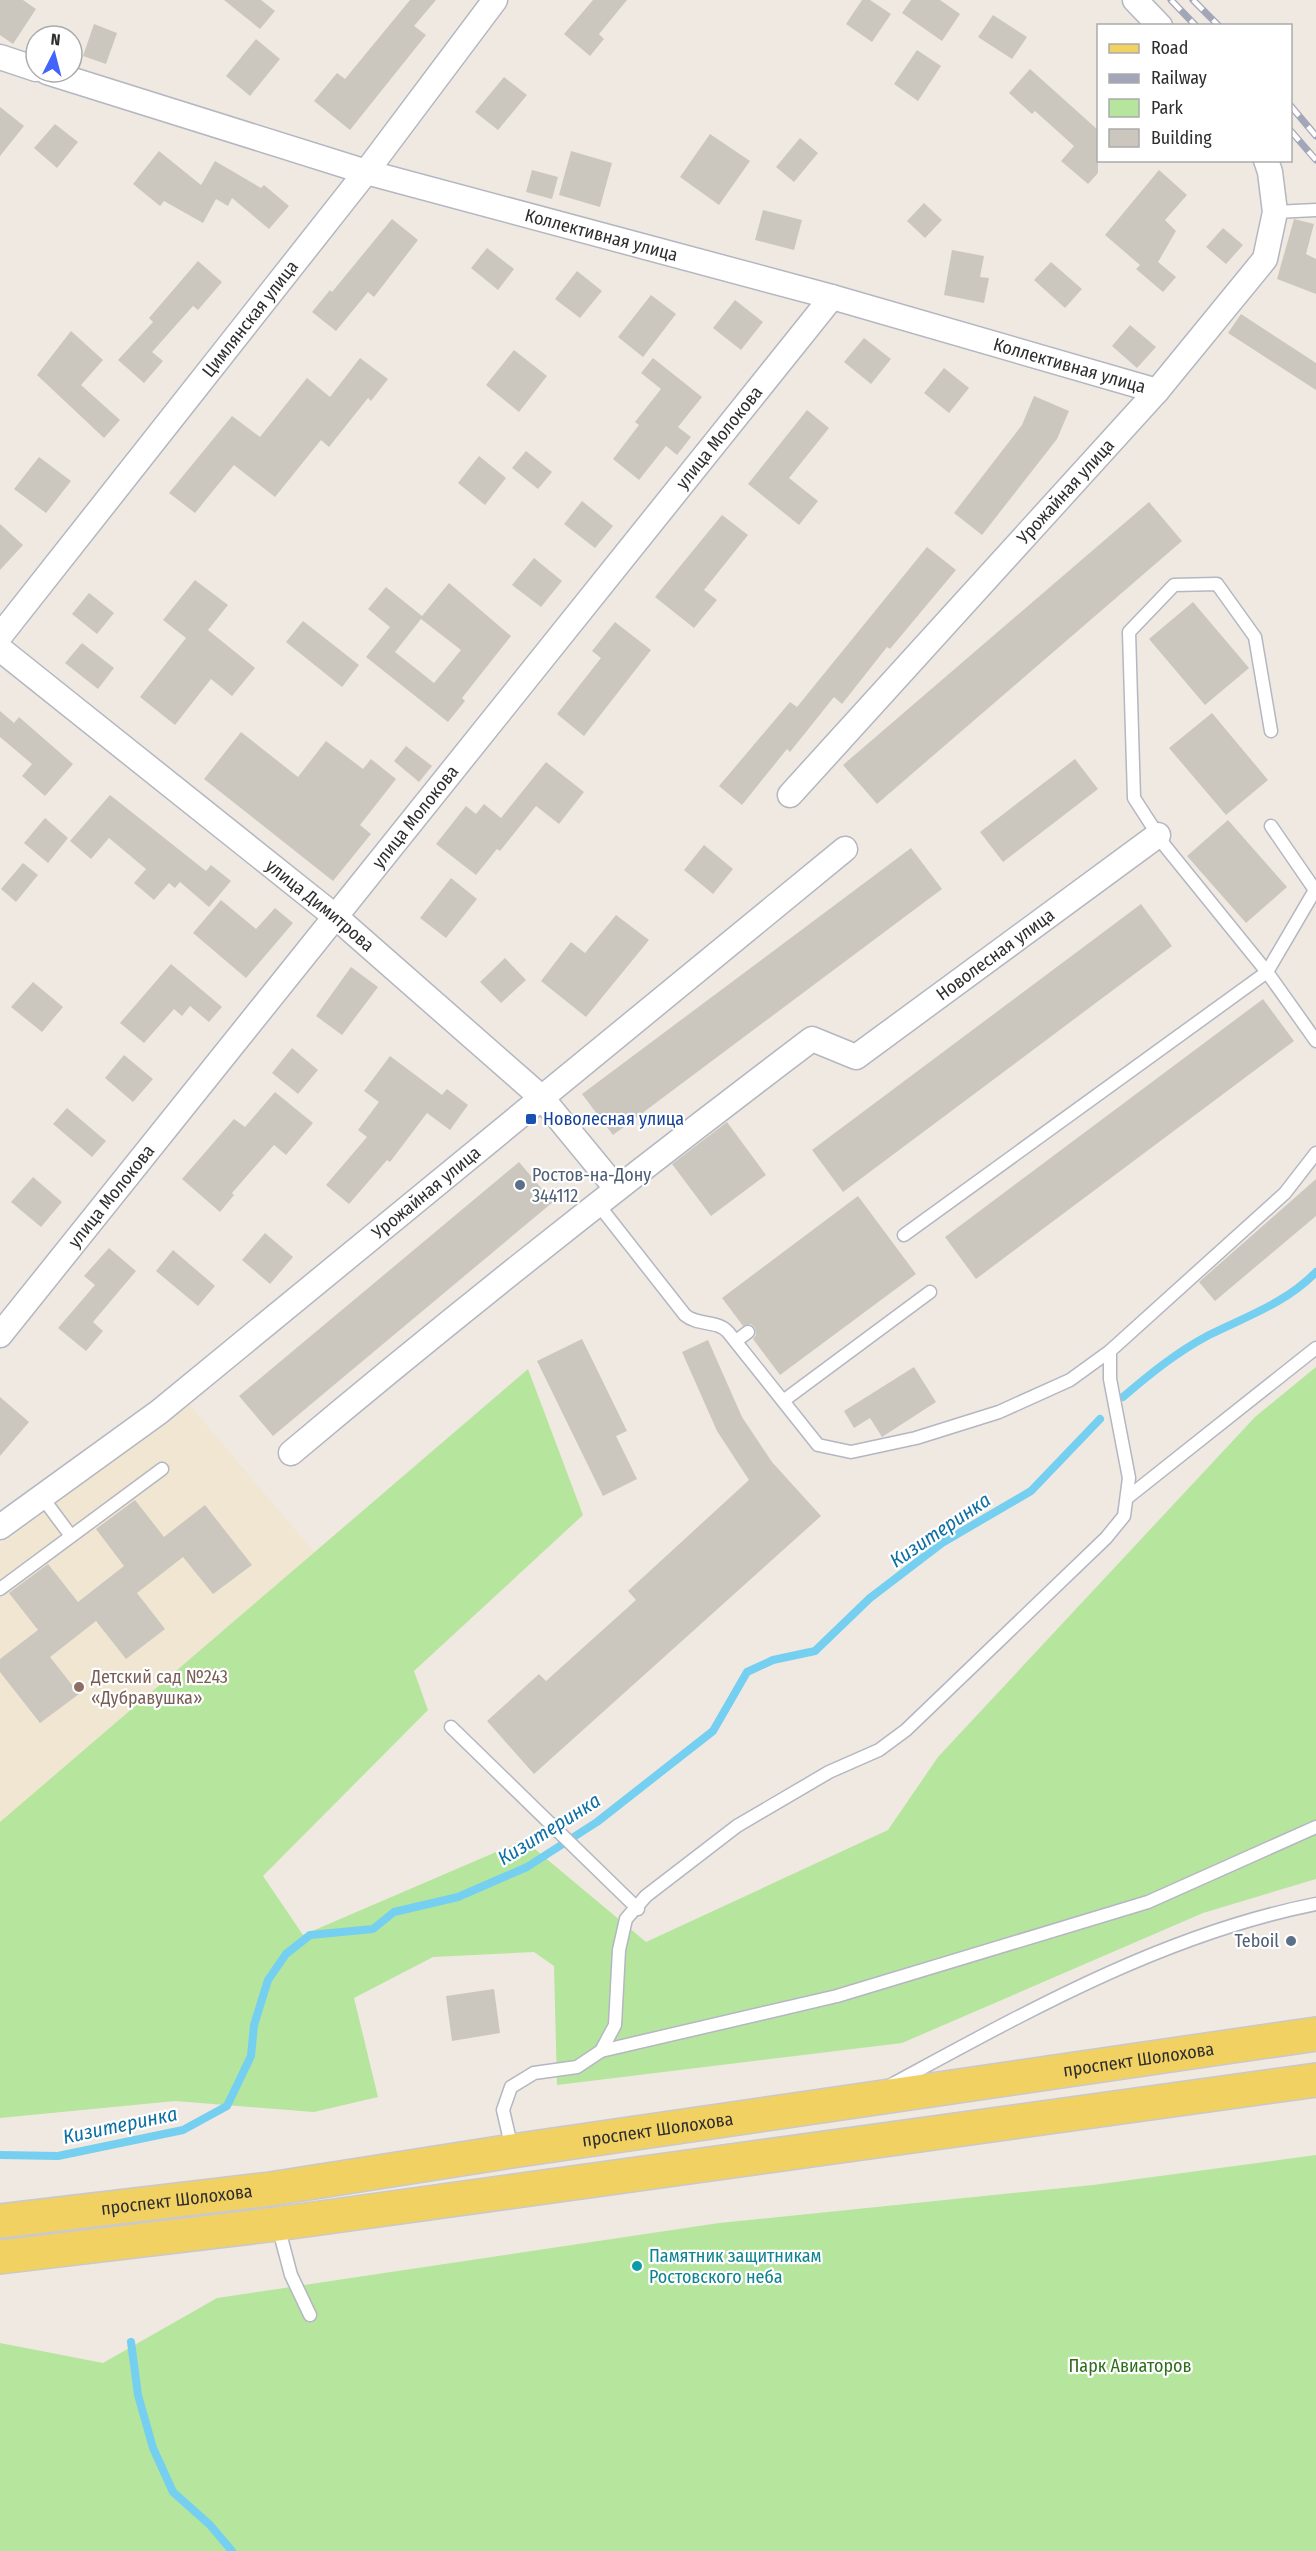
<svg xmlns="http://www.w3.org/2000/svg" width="1316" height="2551" font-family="'Fira Sans Condensed',sans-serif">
<rect width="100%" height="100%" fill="#efe9e1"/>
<path fill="#f0e6d1" d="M186,1401l128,151 -314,270v-278z"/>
<g fill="#b6e59e">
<path d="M1316,1367v512l-113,34 -301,130 -345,42 -3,-119 -20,-14 -101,5 -79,41 24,99 -64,15 -139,-11 -175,17v-296l528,-453 55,146 -169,156 14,39 -165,166 40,59 221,-95 122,102 242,-112 50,-73 317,-340z"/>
<path d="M1316,2155v396h-1316v-208l103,20 114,-65 502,-75 374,-38z"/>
</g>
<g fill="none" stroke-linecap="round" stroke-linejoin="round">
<g stroke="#75cff0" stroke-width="8">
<path d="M1123,1397c28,-24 54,-45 86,-62 38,-19 77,-32 107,-63"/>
<path d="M0,2155l58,1 125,-26 44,-24 24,-50 3,-31 14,-45 18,-26 24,-19 63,-6 21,-17 64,-15 69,-30 70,-45 116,-91 34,-59 26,-12 42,-9 55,-53 72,-55 89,-52 69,-72"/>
<path d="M131,2342l7,53 15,53 20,44 37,33 22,26"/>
</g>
</g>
<g fill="#cbc7bf" fill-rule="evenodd">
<path d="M0,0h23l13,9 -23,35 -13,-9z"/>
<path d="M224,0h37l14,11 -15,18z"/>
<path d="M410,0h26l-22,26 12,9 -76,95 -36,-29 23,-28 8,6z"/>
<path d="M593,0h34l-28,34 5,5 -14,17 -26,-22z"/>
<path d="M862,0h8l21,14 -19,28 -26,-18z"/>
<path d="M911,0h29l20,14 -18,27 -40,-28z"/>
<path d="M993,15l34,22 -15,22 -34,-22z"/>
<path d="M94,24l23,9 -11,31 -23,-8z"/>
<path d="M256,39l24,20 -30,37 -24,-20z"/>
<path d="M917,50l24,16 -23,35 -24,-17z"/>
<path d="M1030,69l68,61v43l-10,11 -27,-23 13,-15 -39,-35 -3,3 -23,-21z"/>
<path d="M504,77l23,18 -29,35 -23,-18z"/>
<path d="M0,107l24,19 -24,30z"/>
<path d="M55,124l23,18 -21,26 -23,-20z"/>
<path d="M710,134l40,27 -31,44 -39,-28z"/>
<path d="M800,138l18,15 -24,29 -18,-15z"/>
<path d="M159,151l42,34 14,-24 46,27 3,-3 25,21 -20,23 -37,-31 -4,8 -12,-7 -13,24 -39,-22 -4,5 -27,-22z"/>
<path d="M571,151l41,12 -12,44 -41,-12z"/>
<path d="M532,170l26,7 -6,22 -26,-7z"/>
<path d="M1159,170l28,25 -22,25 11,11 -18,31 18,15 -13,15 -27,-23 4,-4 -35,-30z"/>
<path d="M924,203l18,17 -17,18 -18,-17z"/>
<path d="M763,210l39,10 -8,30 -39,-10z"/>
<path d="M392,219l26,21 -44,57 -6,-5 -32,39 -24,-19 18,-22 2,2z"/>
<path d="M1294,219l20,5 -8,30 10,5v35l-39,-15z"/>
<path d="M1223,228l20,17 -17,19 -20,-17z"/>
<path d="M487,248l27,21 -16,21 -27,-22z"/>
<path d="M952,250l32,6 -4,21 9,1 -5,25 -40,-8z"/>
<path d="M198,261l24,21 -24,28 -5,-4 -41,46 11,9 -19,22 -26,-23 35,-38 -4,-4z"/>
<path d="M1051,262l31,27 -17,19 -31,-28z"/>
<path d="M577,271l25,20 -22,27 -25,-19z"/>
<path d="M651,295l25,19 -33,43 -25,-20z"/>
<path d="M735,300l28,22 -22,28 -28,-22z"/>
<path d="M1241,314l75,49v27l-88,-57z"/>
<path d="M1130,325l26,22 -19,21 -25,-22z"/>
<path d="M71,331l32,29 -22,25 39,35 -16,18 -67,-63z"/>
<path d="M864,338l27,21 -20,25 -27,-22z"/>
<path d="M514,350l33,26 -28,36 -33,-27z"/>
<path d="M360,358l28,21 -17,22 -3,-3 -39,49 -8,-7 -46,57 -41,-32 -39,48 -26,-20 63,-77 28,21 47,-59 23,19z"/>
<path d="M653,358l49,39 -24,30 13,10 -14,18 -11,-9 -27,34 -26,-21 26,-34 -4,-3 26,-33 -20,-16z"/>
<path d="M944,368l25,20 -20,25 -25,-20z"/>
<path d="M1034,396l35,15 -12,28 -75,96 -28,-22 68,-88z"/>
<path d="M807,410l22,18 -40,50 29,23 -19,24 -51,-41z"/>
<path d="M526,451l26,21 -14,17 -26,-21z"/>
<path d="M479,456l27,22 -21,27 -27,-22z"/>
<path d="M39,457l32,24 -25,32 -32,-24z"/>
<path d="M582,501l31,25 -18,22 -31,-24z"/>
<path d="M1149,502l33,39 -305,263 -34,-39z"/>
<path d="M722,515l26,20 -44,55 13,10 -23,28 -39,-31z"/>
<path d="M0,524l23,21 -23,25z"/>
<path d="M927,547l29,23 -66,79 -3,-2 -45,57 -8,-7 -44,55 -3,-3 -45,56 -23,-19 71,-84 7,5z"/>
<path d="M534,558l28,23 -21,26 -29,-22z"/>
<path d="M195,580l33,25 -20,25 47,38 -23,28 -21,-17 -36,46 -35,-28 46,-59 -23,-18z"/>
<path d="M449,583l62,53 -49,62 3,3 -17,21 -82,-65 24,-30 -22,-18 18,-22 36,29zM421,619l40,31 -27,33 -39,-31z"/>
<path d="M89,593l25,20 -17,21 -25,-20z"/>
<path d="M1193,602l56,66 -44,37 -56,-66z"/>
<path d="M303,621l56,44 -17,22 -56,-45z"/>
<path d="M615,622l36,28 -67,86 -27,-22 44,-56 -9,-7z"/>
<path d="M82,643l32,25 -16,21 -33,-26z"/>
<path d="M0,711l14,12 5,-6 54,47 -28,32 -23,-20 10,-12 -32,-27z"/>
<path d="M1212,713l56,67 -42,35 -57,-67z"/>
<path d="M241,732l57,45 28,-36 37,28 8,-10 25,20 -36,46 11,9 -38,47 -129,-102z"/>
<path d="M406,746l26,20 -13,16 -25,-21z"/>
<path d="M1075,759l23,30 -95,73 -23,-30z"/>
<path d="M546,762l38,30 -25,32 -23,-18 -36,45 -3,-2 -21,26 -40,-31 30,-38 10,8 8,-10 17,14z"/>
<path d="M110,795l96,76 5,-6 20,16 -22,26 -29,-25 -5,6 -6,-5 -15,17 -20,-17 12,-14 -37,-31 -18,21 -21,-18z"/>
<path d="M45,818l23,20 -20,25 -24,-20z"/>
<path d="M1228,820l59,67 -41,36 -59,-67z"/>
<path d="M704,845l29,24 -20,25 -29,-24z"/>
<path d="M911,848l31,41 -329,246 -31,-41z"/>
<path d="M23,863l15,12 -22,27 -15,-13z"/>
<path d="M451,878l26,21 -31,39 -26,-20z"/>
<path d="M221,900l35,29 19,-21 18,15 -47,55 -53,-45z"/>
<path d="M1141,904l31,42 -329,246 -31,-42z"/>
<path d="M616,915l33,25 -63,77 -45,-36 30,-39 14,11z"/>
<path d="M505,958l21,22 -25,23 -21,-21z"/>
<path d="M171,964l51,43 -13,15 -19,-16 -8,10 -8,-7 -30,34 -24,-20z"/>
<path d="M351,967l27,20 -36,48 -26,-19z"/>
<path d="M33,982l30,25 -21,25 -31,-25z"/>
<path d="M1263,999l31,42 -318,238 -31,-42z"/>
<path d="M292,1048l26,22 -20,24 -26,-21z"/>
<path d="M124,1055l29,24 -20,23 -28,-24z"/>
<path d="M390,1056l52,39 5,-6 21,16 -18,25 -23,-17 -37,49 -3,-2 -38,44 -23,-19 41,-48 -9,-7 21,-28 -15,-11z"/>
<path d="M275,1092l38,31 -27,32 -12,-10 -42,48 2,2 -14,17 -38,-33 52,-60 11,8z"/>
<path d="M67,1108l39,33 -14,16 -39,-33z"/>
<path d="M727,1122l39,53 -55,41 -39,-52z"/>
<path d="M519,1162l34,40 -280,234 -34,-40z"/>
<path d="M33,1177l29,25 -21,25 -30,-25z"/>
<path d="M1316,1179v37l-101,85 -16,-19z"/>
<path d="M858,1196l58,78 -136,101 -27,-36 3,-4 -1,-7 -4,-4 -8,2 -21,-28z"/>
<path d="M265,1233l28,24 -23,27 -28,-24z"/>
<path d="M109,1248l27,23 -43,51 10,9 -17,20 -28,-23 37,-43 -11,-9z"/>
<path d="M173,1250l42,36 -17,20 -42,-35z"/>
<path d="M582,1339l45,92 -11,5 21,43 -34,17 -66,-135z"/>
<path d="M708,1340l34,77 30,45 49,54 -287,258 -47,-53 52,-47 7,7 90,-81 -8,-9 121,-111 -32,-49 -35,-79z"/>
<path d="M914,1367l22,35 -54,35 -12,-19 -16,10 -10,-17z"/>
<path d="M0,1397l29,25 -29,34z"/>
<path d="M135,1500l29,37 41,-32 47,60 -39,29 -30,-37 -46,36 28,36 -39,30 -30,-38 -46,36 29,37 -39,29 -40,-51v-13l38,-29 -29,-37 39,-29 30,38 46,-36 -28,-37z"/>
<path d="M494,1989l6,44 -48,8 -6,-45z"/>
</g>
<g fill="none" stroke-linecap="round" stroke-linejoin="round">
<g stroke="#b4b7c1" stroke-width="15">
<g id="service">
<path d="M1275,212l41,-2"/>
<path d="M1271,731l-16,-94 -38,-53 -43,1 -45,47 5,166 31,48 102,126 49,69"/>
<path d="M597,1203l88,112c13,11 32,5 43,17l90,113 33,7 65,-14 83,-26 71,-32 40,-29"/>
<path d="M904,1235l363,-263 48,-82 -44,-64"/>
<path d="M736,1341l12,-9"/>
<path d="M783,1401l147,-109"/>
<path d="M42,1497l29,39"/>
<path d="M1127,1498l189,-150"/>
<path d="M0,1589l162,-120"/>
<path d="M451,1727l187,182"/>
<path d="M601,2051l236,-55 311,-94 168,-75"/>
<path d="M891,2085c135,-73 273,-151 425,-181"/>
<path d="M512,2149l-9,-39 8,-23 23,-14 43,-6 24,-16 14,-26 4,-75 7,-31 20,-23 91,-70 92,-54 50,-22 27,-20 200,-192 18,-22 5,-38 -19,-99v-28l175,-158 31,-40"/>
<path d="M278,2226l13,49 19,40"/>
</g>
</g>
<g stroke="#b4b7c1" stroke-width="27">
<g id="minor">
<path d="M1135,0l25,26"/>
<path d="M0,57l36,12"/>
<path id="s1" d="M47,72l319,100 466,125 325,94"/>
<path id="s2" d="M0,636l366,-464 129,-172"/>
<path id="s3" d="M0,649l337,269 205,180 74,90"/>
<path id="s4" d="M790,795l367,-404 108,-132 10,-47 -5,-40 -4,-12"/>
<path id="s5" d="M0,1335l832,-1038"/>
<path id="s6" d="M291,1453c170,-143 344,-280 521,-414l44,18 302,-222"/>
<path id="s7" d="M0,1527l159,-115 686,-563"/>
</g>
</g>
<g stroke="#c9c9c9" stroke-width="36">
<g id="primary">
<path id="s8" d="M0,2221l270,-32 242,-38 804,-117"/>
<path d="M0,2257l277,-33 1039,-144"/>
</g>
</g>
<use href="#service" stroke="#fff" stroke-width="12"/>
<use href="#minor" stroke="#fff" stroke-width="24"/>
<use href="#primary" stroke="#f2d163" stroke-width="33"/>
<g stroke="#a3a6b8" stroke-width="7">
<g id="rail">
<path d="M1171,0l25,26"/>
<path d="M1193,0l26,26"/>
<path d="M1290,105l26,31"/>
<path d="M1290,130l26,30"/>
</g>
</g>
<use href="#rail" stroke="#fff" stroke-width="4.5" stroke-dasharray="14" stroke-linecap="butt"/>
</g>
<rect fill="#1a4fb4" stroke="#fff" stroke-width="2" x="525" y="1113" width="12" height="12" rx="3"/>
<g fill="#5c6f8a" stroke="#fff" stroke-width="2">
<circle cx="520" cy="1185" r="6"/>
<circle cx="1291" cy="1941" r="6"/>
</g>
<circle fill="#8d6e63" stroke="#fff" stroke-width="2" cx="79" cy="1687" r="6"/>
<circle fill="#0f9aa8" stroke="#fff" stroke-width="2" cx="637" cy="2266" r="6"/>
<g text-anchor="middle" stroke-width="4.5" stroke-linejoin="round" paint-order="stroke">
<g font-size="18" fill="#2e2e2e" stroke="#fff">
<text dy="6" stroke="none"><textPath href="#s1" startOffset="578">Коллективная улица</textPath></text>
<text dy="6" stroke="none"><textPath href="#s2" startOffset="404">Цимлянская улица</textPath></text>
<text dy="6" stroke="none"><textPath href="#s1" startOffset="1064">Коллективная улица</textPath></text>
<text dy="6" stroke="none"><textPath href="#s5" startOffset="1150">улица Молокова</textPath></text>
<text dy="6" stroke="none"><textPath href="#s4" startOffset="410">Урожайная улица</textPath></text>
<text dy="6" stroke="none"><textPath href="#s5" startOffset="664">улица Молокова</textPath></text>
<text dy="6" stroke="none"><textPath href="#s3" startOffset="410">улица Димитрова</textPath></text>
<text dy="6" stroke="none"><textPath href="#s6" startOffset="886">Новолесная улица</textPath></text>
<text dy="6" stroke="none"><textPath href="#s7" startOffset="542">Урожайная улица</textPath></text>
<text dy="6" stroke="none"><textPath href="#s5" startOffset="178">улица Молокова</textPath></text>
<text dy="6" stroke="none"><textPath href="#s8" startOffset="1150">проспект Шолохова</textPath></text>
<text dy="6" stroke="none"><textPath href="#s8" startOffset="664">проспект Шолохова</textPath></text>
<text dy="6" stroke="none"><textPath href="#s8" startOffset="178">проспект Шолохова</textPath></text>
</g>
<g font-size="18" fill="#164399" stroke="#fff" text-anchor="start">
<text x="543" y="1125">Новолесная улица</text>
</g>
<g font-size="18" fill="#4e5e75" stroke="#fff" text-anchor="start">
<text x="532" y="1181">Ростов-на-Дону<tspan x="532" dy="21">344112</tspan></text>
<text x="1279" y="1947" text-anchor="end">Teboil</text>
</g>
<g font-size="18" fill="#785e54" stroke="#fff" text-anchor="start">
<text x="91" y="1683">Детский сад №243<tspan x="91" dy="21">«Дубравушка»</tspan></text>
</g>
<g font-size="18" fill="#0d838f" stroke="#fff" text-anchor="start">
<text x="649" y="2262">Памятник защитникам<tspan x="649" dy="21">Ростовского неба</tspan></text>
</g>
<g font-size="18" fill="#2c6e1b" stroke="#fff">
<text x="1130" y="2372">Парк Авиаторов</text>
</g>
<g font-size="20" font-style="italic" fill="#0d6fa3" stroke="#fff">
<text transform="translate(940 1530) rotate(-34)" y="7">Кизитеринка</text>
<text transform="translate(549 1829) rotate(-32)" y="7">Кизитеринка</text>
<text transform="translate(120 2125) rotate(-12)" y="7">Кизитеринка</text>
</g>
</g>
<rect x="1097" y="24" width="195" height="138" fill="#ffffff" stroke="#ababab" stroke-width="1.5"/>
<rect x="1109" y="44" width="30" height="9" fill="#f2d163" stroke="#ababab" stroke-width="1.5"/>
<text x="1151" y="54" font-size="18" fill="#2e2e2e">Road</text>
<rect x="1109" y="74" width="30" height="9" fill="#a3a6b8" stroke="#ababab" stroke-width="1.5"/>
<text x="1151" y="84" font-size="18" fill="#2e2e2e">Railway</text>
<rect x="1109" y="99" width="30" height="18" fill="#b6e59e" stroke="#ababab" stroke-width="1.5"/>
<text x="1151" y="114" font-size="18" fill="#2e2e2e">Park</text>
<rect x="1109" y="129" width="30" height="18" fill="#cbc7bf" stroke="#ababab" stroke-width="1.5"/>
<text x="1151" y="144" font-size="18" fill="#2e2e2e">Building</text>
<g transform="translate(54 54) rotate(6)"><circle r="28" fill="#ffffff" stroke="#ababab" stroke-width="1.5"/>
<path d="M0-4.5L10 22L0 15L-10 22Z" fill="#4264fb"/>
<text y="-9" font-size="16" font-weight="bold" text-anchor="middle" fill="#2e2e2e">N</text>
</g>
</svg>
